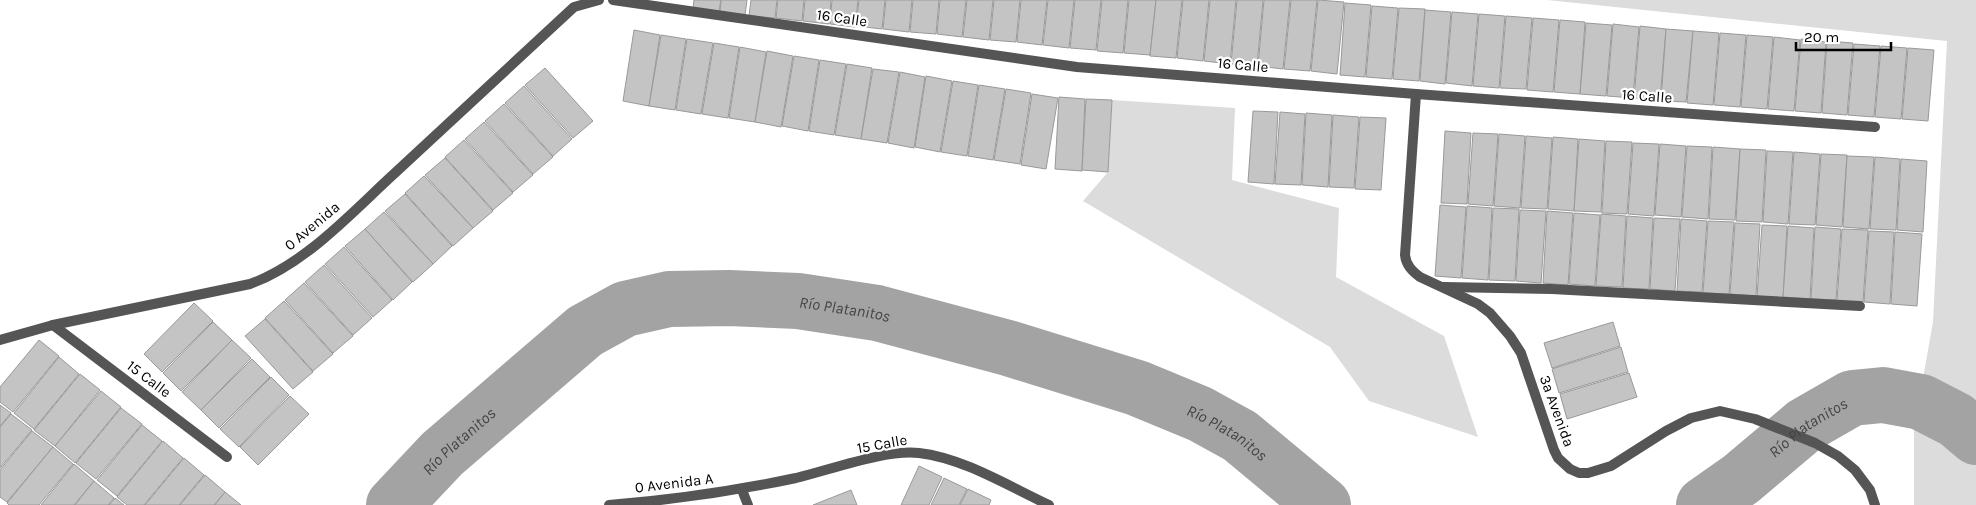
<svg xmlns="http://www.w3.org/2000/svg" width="1976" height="505" font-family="Karla,sans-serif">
<rect width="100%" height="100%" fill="#fff"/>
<g fill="#dcdcdc">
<path d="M1547,0h429v505h-62v-76l19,-107 14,-281z"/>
<path d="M1112,100l123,8 -3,72 107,28 -3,69 108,59 34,101 -109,-36 -39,-54 -247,-146 25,-29z"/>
</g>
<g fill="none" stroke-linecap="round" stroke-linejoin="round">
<g stroke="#a3a3a3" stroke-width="56">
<path id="s1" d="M394,505l48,-51 143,-123 40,-22 44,-10 60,-1 69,3 79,12 131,35 129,40 63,26 40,22 83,69"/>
<path id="s2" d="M1704,505l37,-26 64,-54 47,-27 31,-3 38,7 35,18 20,17"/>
</g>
</g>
<g fill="#c4c4c4" stroke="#999">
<path d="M694,0h27l-2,11 -26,-3z"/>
<path d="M721,0h26l-2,15 -25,-3z"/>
<path d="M751,0h26l-2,18 -26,-2z"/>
<path d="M778,0h26l-2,21 -26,-3z"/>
<path d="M805,0h26l-2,24 -26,-3z"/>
<path d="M832,0h26l-3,27 -25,-3z"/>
<path d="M859,0h26l-3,29 -26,-3z"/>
<path d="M886,0h26l-3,32 -26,-3z"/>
<path d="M913,0h26l-3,34 -26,-2z"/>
<path d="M940,0h26l-4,37 -25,-3z"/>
<path d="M967,0h26l-4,40 -26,-3z"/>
<path d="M994,0h26l-4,42 -26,-2z"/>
<path d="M1021,0h26l-5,45 -25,-3z"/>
<path d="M1048,0h26l-5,48 -26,-3z"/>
<path d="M1075,0h26l-5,50 -26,-2z"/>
<path d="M1102,0h26l-5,53 -26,-2z"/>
<path d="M1129,0h27l-6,55 -26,-2z"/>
<path d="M1156,0h26l-6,58 -26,-2z"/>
<path d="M1183,0h26l-6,61 -26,-3z"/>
<path d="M1210,0h26l-6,64 -26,-3z"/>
<path d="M1237,0h26l-6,66 -26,-2z"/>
<path d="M1264,0h26l-7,69 -25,-3z"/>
<path d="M1291,0h26l-7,71 -26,-2z"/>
<path d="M1318,0l26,2 -7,72 -26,-3z"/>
<path d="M1345,3l26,2 -6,72 -25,-2z"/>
<path d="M1372,6l26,2 -6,71 -26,-2z"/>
<path d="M1399,8l26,1 -6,72 -26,-2z"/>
<path d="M1425,10l26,2 -6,72 -25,-3z"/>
<path d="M1452,12l26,2 -6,72 -26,-3z"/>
<path d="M1479,14l26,2 -6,72 -26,-2z"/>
<path d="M1506,16l26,2 -6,71 -26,-1z"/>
<path d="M1533,18l26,2 -6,72 -26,-2z"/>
<path d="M1560,20l25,2 -5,72 -26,-2z"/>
<path d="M1586,23l26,2 -6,71 -26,-2z"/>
<path d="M1613,24l26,3 -6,71 -26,-2z"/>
<path d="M1640,26l26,3 -6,71 -26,-2z"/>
<path d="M1666,29l27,2 -7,71 -25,-1z"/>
<path d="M634,30l26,5 -11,71 -26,-5z"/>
<path d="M1693,31l26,2 -6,72 -26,-2z"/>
<path d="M1720,33l26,2 -6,72 -26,-2z"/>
<path d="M661,35l25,4 -11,71 -26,-4z"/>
<path d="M1747,35l26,2 -6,72 -26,-2z"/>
<path d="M1774,37l26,3 -6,71 -26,-2z"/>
<path d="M687,39l26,4 -12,71 -25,-4z"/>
<path d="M1801,39l25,3 -5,71 -26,-2z"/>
<path d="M1827,41l26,2 -6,72 -25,-2z"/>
<path d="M714,43l25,4 -11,71 -26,-4z"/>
<path d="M1854,44l26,2 -6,71 -26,-2z"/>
<path d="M1881,46l26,2 -6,71 -26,-2z"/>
<path d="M740,47l26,5 -11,70 -26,-4z"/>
<path d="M1908,48l26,2 -6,71 -26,-2z"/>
<path d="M767,51l26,5 -12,71 -26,-5z"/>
<path d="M794,56l25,4 -11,71 -26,-5z"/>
<path d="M820,60l26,4 -12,71 -25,-4z"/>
<path d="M847,64l25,4 -11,71 -26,-4z"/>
<path d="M545,68l48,53 -20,17 -48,-53z"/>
<path d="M873,69l26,3 -12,71 -26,-4z"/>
<path d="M900,72l25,5 -11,71 -26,-5z"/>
<path d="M926,76l26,5 -12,71 -25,-5z"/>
<path d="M953,81l25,4 -11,71 -26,-4z"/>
<path d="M979,85l26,4 -12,71 -25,-4z"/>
<path d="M524,86l48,53 -19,17 -48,-53z"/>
<path d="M1006,89l25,4 -11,71 -26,-4z"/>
<path d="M1032,94l26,4 -12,71 -25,-4z"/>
<path d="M1059,97l26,2 -3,72 -27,-2z"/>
<path d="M1086,99l26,1 -4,72 -26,-2z"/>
<path d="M504,104l49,53 -20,17 -48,-53z"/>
<path d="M1253,111l25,1 -4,72 -26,-2z"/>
<path d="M1280,112l25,2 -4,71 -26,-1z"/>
<path d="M1306,113l26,2 -4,72 -26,-2z"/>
<path d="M1333,115l26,2 -5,71 -25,-1z"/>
<path d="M1360,117l26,1 -5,72 -26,-1z"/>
<path d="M484,122l49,53 -20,17 -48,-53z"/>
<path d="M1445,131l26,2 -4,71 -26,-1z"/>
<path d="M1473,133l25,1 -5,72 -25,-2z"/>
<path d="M1499,134l26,2 -5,72 -26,-2z"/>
<path d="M1526,136l26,2 -5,71 -26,-1z"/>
<path d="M1553,137l25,2 -4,72 -26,-2z"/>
<path d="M1579,139l26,2 -4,71 -27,-1z"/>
<path d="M464,140l49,53 -20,17 -48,-53z"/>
<path d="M1606,141l26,1 -5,72 -25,-1z"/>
<path d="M1633,143l26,1 -5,72 -26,-2z"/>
<path d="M1660,144l26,2 -5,71 -26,-2z"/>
<path d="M1687,146l25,1 -4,72 -26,-2z"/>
<path d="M1713,147l27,2 -5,71 -26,-1z"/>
<path d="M1740,149l26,1 -4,72 -26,-1z"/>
<path d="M1767,151l26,1 -5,72 -25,-2z"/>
<path d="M1794,152l26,2 -5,71 -26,-1z"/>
<path d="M1821,154l26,1 -5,72 -26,-2z"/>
<path d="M1847,156l27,1 -5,72 -26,-2z"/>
<path d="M1875,157l25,2 -4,71 -26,-1z"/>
<path d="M445,158l48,53 -20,17 -48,-53z"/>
<path d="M1901,159l26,2 -4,71 -26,-2z"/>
<path d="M424,176l49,52 -20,18 -48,-53z"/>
<path d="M405,194l47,52 -19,18 -48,-53z"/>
<path d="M1440,205l26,2 -5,71 -26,-2z"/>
<path d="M1467,206l25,2 -4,72 -26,-2z"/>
<path d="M1493,208l26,1 -4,72 -26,-1z"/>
<path d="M1520,210l26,1 -5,72 -25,-2z"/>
<path d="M1547,211l26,2 -5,72 -25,-2z"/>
<path d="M384,212l49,52 -20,18 -48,-53z"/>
<path d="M1574,213l26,2 -5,71 -26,-2z"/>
<path d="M1601,214l25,2 -4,71 -26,-1z"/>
<path d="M1627,216l26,2 -4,71 -26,-1z"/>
<path d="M1654,218l26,1 -5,72 -25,-2z"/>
<path d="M1681,219l26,2 -5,71 -25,-1z"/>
<path d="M1708,221l26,1 -5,72 -26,-1z"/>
<path d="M1735,223l25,1 -4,72 -26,-2z"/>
<path d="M1762,225l25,1 -4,72 -26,-2z"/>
<path d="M1788,226l26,2 -4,71 -27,-2z"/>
<path d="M1815,227l26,2 -5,71 -25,-1z"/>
<path d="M365,229l47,53 -19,18 -48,-54z"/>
<path d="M1842,229l26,1 -5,72 -26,-1z"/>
<path d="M1869,231l25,1 -4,72 -26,-2z"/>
<path d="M1895,232l27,2 -5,72 -26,-2z"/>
<path d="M344,247l48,53 -19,17 -48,-53z"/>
<path d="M324,265l48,53 -19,17 -48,-53z"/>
<path d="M304,283l49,53 -20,17 -48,-53z"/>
<path d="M284,301l49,53 -20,17 -48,-53z"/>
<path d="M194,303l19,18 -51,51 -18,-18z"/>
<path d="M265,319l48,53 -20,17 -48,-53z"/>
<path d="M213,322l19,18 -51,51 -18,-18z"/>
<path d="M1613,322l7,24 -68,22 -8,-25z"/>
<path d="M39,340l20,16 -46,56 -13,-10v-15z"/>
<path d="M232,340l19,18 -50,52 -19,-18z"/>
<path d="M1621,347l7,25 -69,21 -7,-24z"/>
<path d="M59,357l20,17 -45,55 -20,-16z"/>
<path d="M252,359l18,18 -51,51 -18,-18z"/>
<path d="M1629,373l8,24 -70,22 -7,-25z"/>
<path d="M80,374l20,16 -45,56 -21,-16z"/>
<path d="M271,377l18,18 -50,52 -19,-18z"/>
<path d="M101,391l20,16 -46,56 -20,-17z"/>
<path d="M290,396l19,18 -51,51 -18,-18z"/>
<path d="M0,405l11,8 -11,13z"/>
<path d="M121,408l21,16 -46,55 -20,-16z"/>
<path d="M11,414l21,16 -32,38v-41z"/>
<path d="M142,425l20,16 -45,55 -20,-16z"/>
<path d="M32,431l21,16 -46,55 -7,-5v-27z"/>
<path d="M163,441l20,17 -39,47h-17l-10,-8z"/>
<path d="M53,447l20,17 -34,41h-30l-2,-2z"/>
<path d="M184,458l20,17 -25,30h-34z"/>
<path d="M74,464l20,17 -20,24h-33z"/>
<path d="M919,466l23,11 -13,28h-28z"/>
<path d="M205,475l20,17 -11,13h-34z"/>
<path d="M944,478l23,11 -8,16h-28z"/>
<path d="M94,481l20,17 -6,7h-33z"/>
<path d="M968,489l23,11 -2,5h-29z"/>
<path d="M851,490l6,15h-44z"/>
<path d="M225,492l16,13h-26z"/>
<path d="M115,498l9,7h-15z"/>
</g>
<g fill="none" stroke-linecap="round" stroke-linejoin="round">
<g stroke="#555" stroke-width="10">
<path d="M613,0l464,67 339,27 459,33"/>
<path d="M1416,94l-11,161c1,10 7,16 15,22l58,27 12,9 20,23 11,17 33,97 4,8 12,11 9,4h9l23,-7 55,-35 25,-13 29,-7 35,8 60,24 23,13 17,14 15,20 5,15"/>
<path d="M1444,287l108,2 308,17"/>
<path d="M53,325l174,132"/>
<path d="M0,340l53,-15 197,-41c56,-20 103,-73 146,-112 59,-55 119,-110 178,-165l25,-7"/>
<path d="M742,490l6,15"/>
<path d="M609,505c63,-5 125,-14 187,-27 34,-8 90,-29 123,-25 44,5 89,33 130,52"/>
</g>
</g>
<g text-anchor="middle" stroke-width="4.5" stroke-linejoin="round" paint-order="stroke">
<g font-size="15" fill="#000" stroke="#fff">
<text transform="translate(842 18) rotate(8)" y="5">16 Calle</text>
<text transform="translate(1243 65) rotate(5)" y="5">16 Calle</text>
<text transform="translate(1647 96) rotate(4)" y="5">16 Calle</text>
<text transform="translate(312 226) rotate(-40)" y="5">0 Avenida</text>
<text transform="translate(149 379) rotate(37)" y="5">15 Calle</text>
<text transform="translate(1557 411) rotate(70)" y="5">3a Avenida</text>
<text transform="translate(882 444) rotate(-10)" y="5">15 Calle</text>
<text transform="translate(674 483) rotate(-7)" y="5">0 Avenida A</text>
</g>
<g font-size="16" font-style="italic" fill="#444" stroke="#fff">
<text dy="6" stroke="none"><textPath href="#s1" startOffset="526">Río Platanitos</textPath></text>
<text dy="6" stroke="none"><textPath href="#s2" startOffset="130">Río Platanitos</textPath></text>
<text dy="6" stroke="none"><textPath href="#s1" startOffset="930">Río Platanitos</textPath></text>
<text dy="6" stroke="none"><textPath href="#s1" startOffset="91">Río Platanitos</textPath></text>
</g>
</g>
<path d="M1796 42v8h95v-8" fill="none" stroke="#000000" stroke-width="2.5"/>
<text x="1804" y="42" font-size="15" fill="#000000" stroke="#ffffff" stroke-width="4" paint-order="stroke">20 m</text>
</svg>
